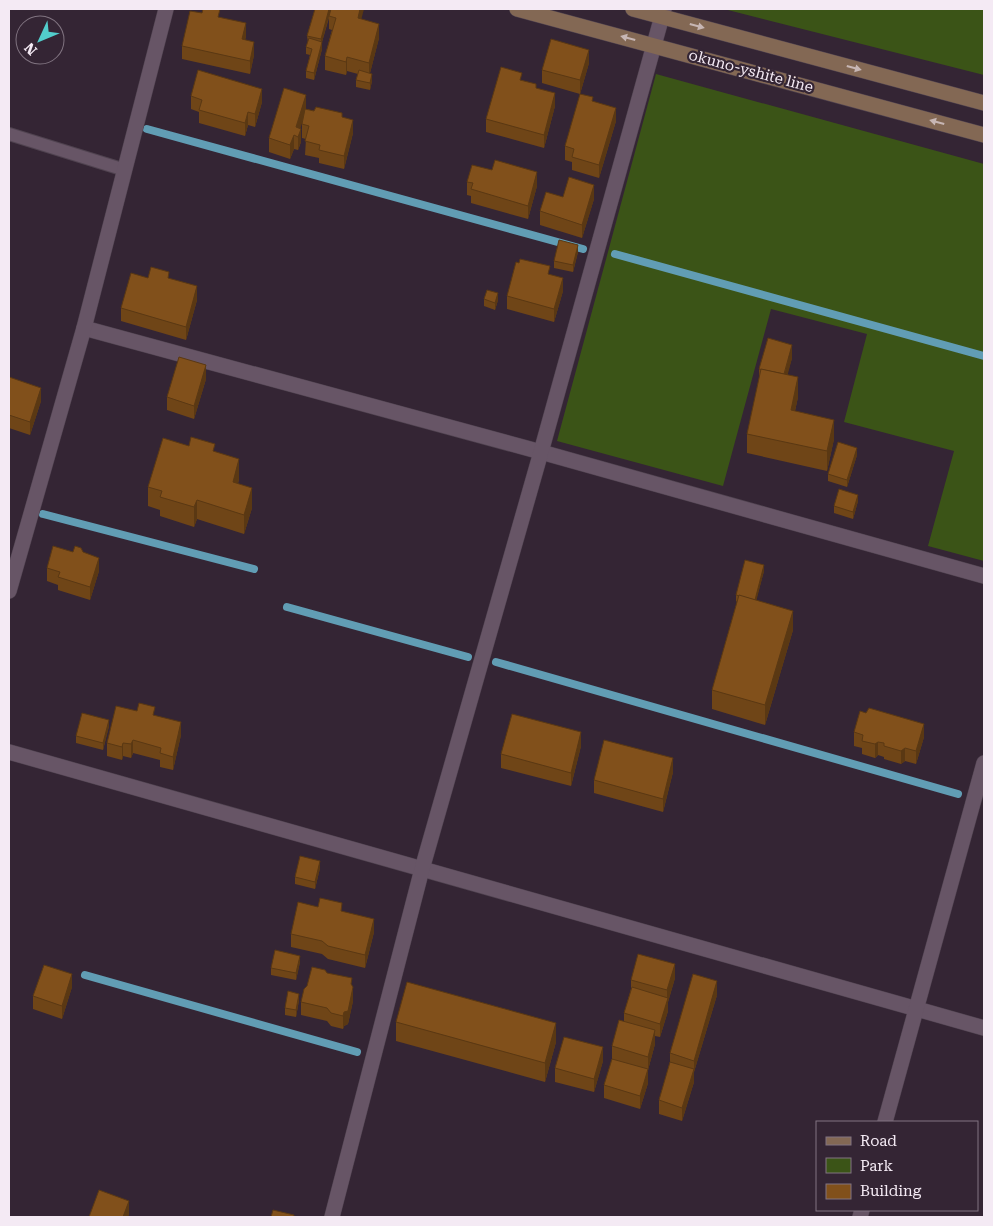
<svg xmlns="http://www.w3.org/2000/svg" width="993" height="1226" font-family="'Roboto Serif',serif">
<rect width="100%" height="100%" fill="#342534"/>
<g fill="#3b5417">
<path d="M724,9h260v66z"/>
<path d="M656,74l328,90v397l-56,-15 26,-95 -110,-29 23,-88 -96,-25 -48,177 -166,-45z"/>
</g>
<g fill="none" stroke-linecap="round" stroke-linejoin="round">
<g stroke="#619db4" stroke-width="8">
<path d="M147,129l436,120"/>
<path d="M615,254l369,102"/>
<path d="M43,514l211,55"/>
<path d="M287,607l181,50"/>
<path d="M496,662l462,132"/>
<path d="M85,975l272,77"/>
</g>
<g stroke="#504350" stroke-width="14">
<path id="service" d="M9,134l116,36"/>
</g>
<g stroke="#504350" stroke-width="16">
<g id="minor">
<path d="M84,328l457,124 443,124"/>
<path d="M9,591l75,-263 82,-319"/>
<path d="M9,752l975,276"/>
<path d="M885,1122l99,-359"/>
<path d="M332,1217l90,-348 119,-417 123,-443"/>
<path d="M860,1217l2,-7"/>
</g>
</g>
<g stroke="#504350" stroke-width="16">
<g id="secondary">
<path d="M517,9l467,126"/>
<path d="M633,9l351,94"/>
</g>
</g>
<use href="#service" stroke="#675566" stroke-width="12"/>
<use href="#minor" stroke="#675566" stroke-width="15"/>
<use href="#secondary" stroke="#836854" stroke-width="15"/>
</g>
<g fill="#6f4517">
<path d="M315,9l46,10 18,19 -9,35 2,8 -2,9 -14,-3v-7l2,-6 -11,-3 -1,4 -21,-5v-14l7,-26 -3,-1v-11l-7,24v7l-8,31 -8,-2v-7l4,-16 -4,-1v-7l2,-5 -1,-6z"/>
<path d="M220,17l26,19 -1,4 9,15 -4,19 -68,-15v-13z"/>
<path d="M589,63l-9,31 -38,-11v-13z"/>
<path d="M522,80l14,8 19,18 -11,42 -58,-16v-13z"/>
<path d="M191,96l71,6 -7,25 -7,-2 -3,11 -46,-13v-11l-8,-3z"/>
<path d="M593,101l23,20 -17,57 -27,-8v-8l-7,-2v-14z"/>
<path d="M306,109l36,8 11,16 -9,36 -25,-6v-5l-14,-3 1,-16 -4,-1v-14l1,-6 -3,10 1,14 -3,8 -4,-1 -4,10 -21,-7v-14z"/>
<path d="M467,182l70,4 -9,33 -57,-16v-7l-4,-1z"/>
<path d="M563,197l31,2 -12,39 -42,-13v-14z"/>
<path d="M578,252l-5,20 -19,-4v-7z"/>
<path d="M550,275l13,16 -9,31 -47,-13v-13z"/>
<path d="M148,278h21l28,22 -11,40 -65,-19v-13z"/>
<path d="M484,299l14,1 -3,10 -11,-4z"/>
<path d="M792,358l-5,17 11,22 -3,14 39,28 -7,32 -80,-18v-19l12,-54v-11z"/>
<path d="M9,377l32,24 -11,34 -21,-7z"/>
<path d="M206,379l-12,40 -27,-9v-13z"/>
<path d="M189,446l26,6 24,27 -1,5 14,24 -8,26 -47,-15 -3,8 -34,-11v-6l-12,-4v-19z"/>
<path d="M857,455l-10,32 -19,-6v-7z"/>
<path d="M858,501l-5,18 -19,-6v-7z"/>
<path d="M73,552h10l16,19 -9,29 -32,-10v-5l-11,-4v-13z"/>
<path d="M764,571l-8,29 37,30 -28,95 -53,-16v-19l25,-88 -1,-1v-6z"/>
<path d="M155,715l26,20 -8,35 -13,-3v-7l-27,-7 -2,5 -8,-2 -1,4 -15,-4v-13z"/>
<path d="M109,726l-6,24 -27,-7v-7z"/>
<path d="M854,732l70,5 -8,27 -11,-3 -4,3 -17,-5v-2l-6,-2 -3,3 -13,-4v-6l-8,-2z"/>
<path d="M581,746l-10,40 -70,-18v-14z"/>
<path d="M673,772l-10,40 -69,-19v-13z"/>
<path d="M320,868l-5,21 -20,-5v-7z"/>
<path d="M342,911l32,21 -9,36 -37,-9 -6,-5 -31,-7v-13z"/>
<path d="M300,962l-4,18 -25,-5v-7z"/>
<path d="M327,973l25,13 1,15 -5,23 -4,2 -1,3 -12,-3 -4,-5 -26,-6v-13z"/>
<path d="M675,978l-7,24v9l-8,26 -5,-1v8l-7,26v13l-8,26 -36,-11v-13l8,-26v-13l12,-25v-8l7,-24v-9z"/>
<path d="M72,987l-10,32 -29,-10v-13z"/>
<path d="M717,995l-23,77v10l-12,39 -23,-7v-14l11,-38v-9z"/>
<path d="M299,1000l-3,17 -11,-2v-7z"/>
<path d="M396,1022l160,20 -11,40 -149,-41z"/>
<path d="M603,1061l-9,31 -39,-10v-14z"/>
</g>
<g fill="#5a3813">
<path d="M329,9h2l-2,7 -8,30v-7z"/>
<path d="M360,9h4l-6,23v-14z"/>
<path d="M246,23v13l-4,17v-14z"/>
<path d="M379,24v14l-10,39v-14z"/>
<path d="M254,42v13l-4,19v-13z"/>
<path d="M322,42v7l-8,31v-7z"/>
<path d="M589,50v13l-9,31v-14z"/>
<path d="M347,57v14l-1,4v-13z"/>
<path d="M372,74v7l-2,9v-7z"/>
<path d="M262,89v13l-7,25v-13z"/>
<path d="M555,93v13l-11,42v-13z"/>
<path d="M306,95v14l-8,28 -2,-10z"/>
<path d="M616,108v13l-17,57v-13z"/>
<path d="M248,112v13l-3,11v-13z"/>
<path d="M353,120v13l-9,36v-13z"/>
<path d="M301,129v13l-3,8v-13z"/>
<path d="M294,135v14l-4,10v-14z"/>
<path d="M537,172v14l-9,33v-13z"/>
<path d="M594,185v14l-12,39v-13z"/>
<path d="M578,245v7l-5,20v-7z"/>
<path d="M563,278v13l-9,31v-13z"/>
<path d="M197,286v14l-11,40v-13z"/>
<path d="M498,293v7l-3,10v-7z"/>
<path d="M792,345v13l-8,31v-13z"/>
<path d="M206,365v14l-12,40v-13z"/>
<path d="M798,377v20l-7,32v-19z"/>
<path d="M41,388v13l-11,34v-13z"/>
<path d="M834,420v19l-7,32v-20z"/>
<path d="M857,448v7l-10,32v-7z"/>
<path d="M239,459v20l-6,22v-19z"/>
<path d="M252,488v20l-8,26v-19z"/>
<path d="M858,495v6l-5,18v-7z"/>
<path d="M197,500v19l-3,8v-20z"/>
<path d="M99,558v13l-9,29v-13z"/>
<path d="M764,565v6l-9,35v-6z"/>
<path d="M793,611v19l-28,95v-20z"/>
<path d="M109,720v6l-6,24v-7z"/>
<path d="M181,722v13l-8,35v-13z"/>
<path d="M924,724v13l-8,27v-13z"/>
<path d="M581,732v14l-10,40v-13z"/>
<path d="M133,740v13l-2,5v-14z"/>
<path d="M878,742v13l-3,3v-14z"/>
<path d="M123,743v13l-1,4v-13z"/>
<path d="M905,748v13l-4,3v-13z"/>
<path d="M673,758v14l-10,40v-13z"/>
<path d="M320,861v7l-5,21v-7z"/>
<path d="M374,919v13l-9,36v-13z"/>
<path d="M300,956v6l-4,18v-7z"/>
<path d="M675,964v14l-7,24v9l-8,26v-13l7,-24v-10z"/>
<path d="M72,974v13l-10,32v-13z"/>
<path d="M717,981v14l-23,77v10l-12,39v-13l12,-38v-9z"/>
<path d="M353,987v14l-5,23 -4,2 -1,3v-13z"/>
<path d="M299,994v6l-3,17v-7z"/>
<path d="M556,1023v19l-11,40v-19z"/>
<path d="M655,1030v14l-7,26v-13z"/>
<path d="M603,1047v14l-9,31v-13z"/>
<path d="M648,1069v14l-8,26v-13z"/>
<path d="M129,1201v14l-1,2h-5z"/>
</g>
<g fill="#81501b" stroke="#5a3813">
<path d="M203,9h17l-2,8 28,6 -4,16 12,3 -4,19 -68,-15 8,-35 12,2z"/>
<path d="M315,9h14l-8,30 -14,-3z"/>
<path d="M331,9h29l-2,9 21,6 -10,39 -22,-6 -1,5 -21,-6 11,-38 -7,-2z"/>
<path d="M309,38l13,4 -8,31 -8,-2 6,-22 -6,-2z"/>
<path d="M551,39l38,11 -9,30 -38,-10z"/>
<path d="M501,67l21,6 -2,7 16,4v4l19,5 -11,42 -58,-16z"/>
<path d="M198,70l64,19 -7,25 -7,-2 -3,11 -46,-13 3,-10 -11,-4z"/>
<path d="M359,70l13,4 -2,9 -14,-3z"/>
<path d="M284,88l22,7 -10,32 5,2 -3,8 -4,-2 -4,10 -21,-7z"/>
<path d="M580,94l13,3 -1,4 24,7 -17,57 -27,-8 2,-8 -9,-3z"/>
<path d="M316,107l26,6v4l11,3 -9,36 -25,-6 1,-5 -15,-4 4,-15 -7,-2 3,-15 9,2z"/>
<path d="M495,160l42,12 -9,34 -57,-17 2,-6 -6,-1 5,-17 20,5z"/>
<path d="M569,177l25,8 -12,40 -42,-14 6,-19 17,5z"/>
<path d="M559,240l19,5 -5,20 -19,-4z"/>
<path d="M520,259l30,7 -2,8 15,4 -9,31 -47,-13 9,-34 3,1z"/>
<path d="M151,267l18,5 -1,6 29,8 -11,41 -65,-19 10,-35 17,5z"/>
<path d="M487,290l11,3 -3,10 -11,-4z"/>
<path d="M768,338l24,7 -8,29 -25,-5z"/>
<path d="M179,357l27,8 -12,41 -27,-9z"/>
<path d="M761,369l37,8 -7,33 43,10 -7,31 -80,-17z"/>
<path d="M9,377l32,11 -11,34 -21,-7z"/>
<path d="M191,437l24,7 -2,7 26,8 -6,23 19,6 -8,27 -47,-15 -3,7 -34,-10 2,-6 -14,-4 15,-49 26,8z"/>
<path d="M838,442l19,6 -10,32 -19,-6z"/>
<path d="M839,489l19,6 -5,17 -19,-6z"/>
<path d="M53,546l20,6 2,-6 6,2 2,4 16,6 -9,29 -32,-10 2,-5 -13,-4z"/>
<path d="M745,560l19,5 -9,35 -19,-5z"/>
<path d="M739,595l54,16 -28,94 -53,-15z"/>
<path d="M139,703l16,4 -2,8 28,7 -8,35 -13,-4 1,-5 -28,-8 -2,4 -8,-1 -1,4 -15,-4 9,-37 21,5z"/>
<path d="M869,708l55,16 -8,27 -11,-3 -4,3 -17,-5v-3l-6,-1 -3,2 -13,-3 1,-6 -9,-3 6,-21 6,2z"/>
<path d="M82,713l27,7 -6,23 -27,-7z"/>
<path d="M512,714l69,18 -10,41 -70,-19z"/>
<path d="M604,740l69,18 -10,41 -69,-19z"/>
<path d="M300,856l20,5 -5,21 -20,-5z"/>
<path d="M320,898l22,5 -1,8 33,8 -9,36 -37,-9 -6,-5 -31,-7 7,-32 20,5z"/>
<path d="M275,950l25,6 -4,17 -25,-5z"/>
<path d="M638,954l37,10 -8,26 -36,-10z"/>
<path d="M44,965l28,9 -10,32 -29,-10z"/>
<path d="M312,967l13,3 2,3 25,5 -1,6 2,3 -5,24 -4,1 -1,4 -12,-3 -4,-5 -26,-6 3,-13 3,-3z"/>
<path d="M693,974l24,7 -23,80 -24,-8z"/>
<path d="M407,982l149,41 -11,40 -149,-41z"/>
<path d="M632,987l36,11 -8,26 -36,-11z"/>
<path d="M288,991l11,3 -3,16 -11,-2z"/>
<path d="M619,1020l36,10 -7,27 -36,-11z"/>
<path d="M564,1037l39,10 -9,32 -39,-11z"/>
<path d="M612,1059l36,10 -8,27 -36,-11z"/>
<path d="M670,1062l24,7 -12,39 -23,-8z"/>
<path d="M99,1190l30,11 -6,16h-34z"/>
<path d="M273,1210l21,5v2h-23z"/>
</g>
<defs><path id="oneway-solid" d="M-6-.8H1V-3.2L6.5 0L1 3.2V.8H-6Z" transform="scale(1.25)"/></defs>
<g fill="#c7b6b4">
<use href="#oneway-solid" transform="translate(697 26) rotate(15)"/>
<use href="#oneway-solid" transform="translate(628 38) rotate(-165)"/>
<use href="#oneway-solid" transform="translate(854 68) rotate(15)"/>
<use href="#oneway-solid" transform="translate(937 122) rotate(-165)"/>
</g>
<g text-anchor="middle" stroke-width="4.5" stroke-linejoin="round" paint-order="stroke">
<g font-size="15" fill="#f4eaf4" stroke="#342534">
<text transform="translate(751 71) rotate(15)" y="5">okuno-yshite line</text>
</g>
</g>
<rect width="993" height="1226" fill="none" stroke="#f4eaf4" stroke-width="20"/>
<rect x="816" y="1121" width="162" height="90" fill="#342534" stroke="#817481"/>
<rect x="826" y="1137" width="25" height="8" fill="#836854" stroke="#817481"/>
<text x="860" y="1146" font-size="15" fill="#f4eaf4">Road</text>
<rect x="826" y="1158" width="25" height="15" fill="#3b5417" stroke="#817481"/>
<text x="860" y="1171" font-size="15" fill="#f4eaf4">Park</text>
<rect x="826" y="1184" width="25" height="15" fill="#81501b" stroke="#817481"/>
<text x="860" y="1196" font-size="15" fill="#f4eaf4">Building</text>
<g transform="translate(40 40) rotate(226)"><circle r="24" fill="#342534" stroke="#817481"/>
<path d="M0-4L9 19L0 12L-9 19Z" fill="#52cdcc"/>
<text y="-8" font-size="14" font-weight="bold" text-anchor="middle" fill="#f4eaf4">N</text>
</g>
</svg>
